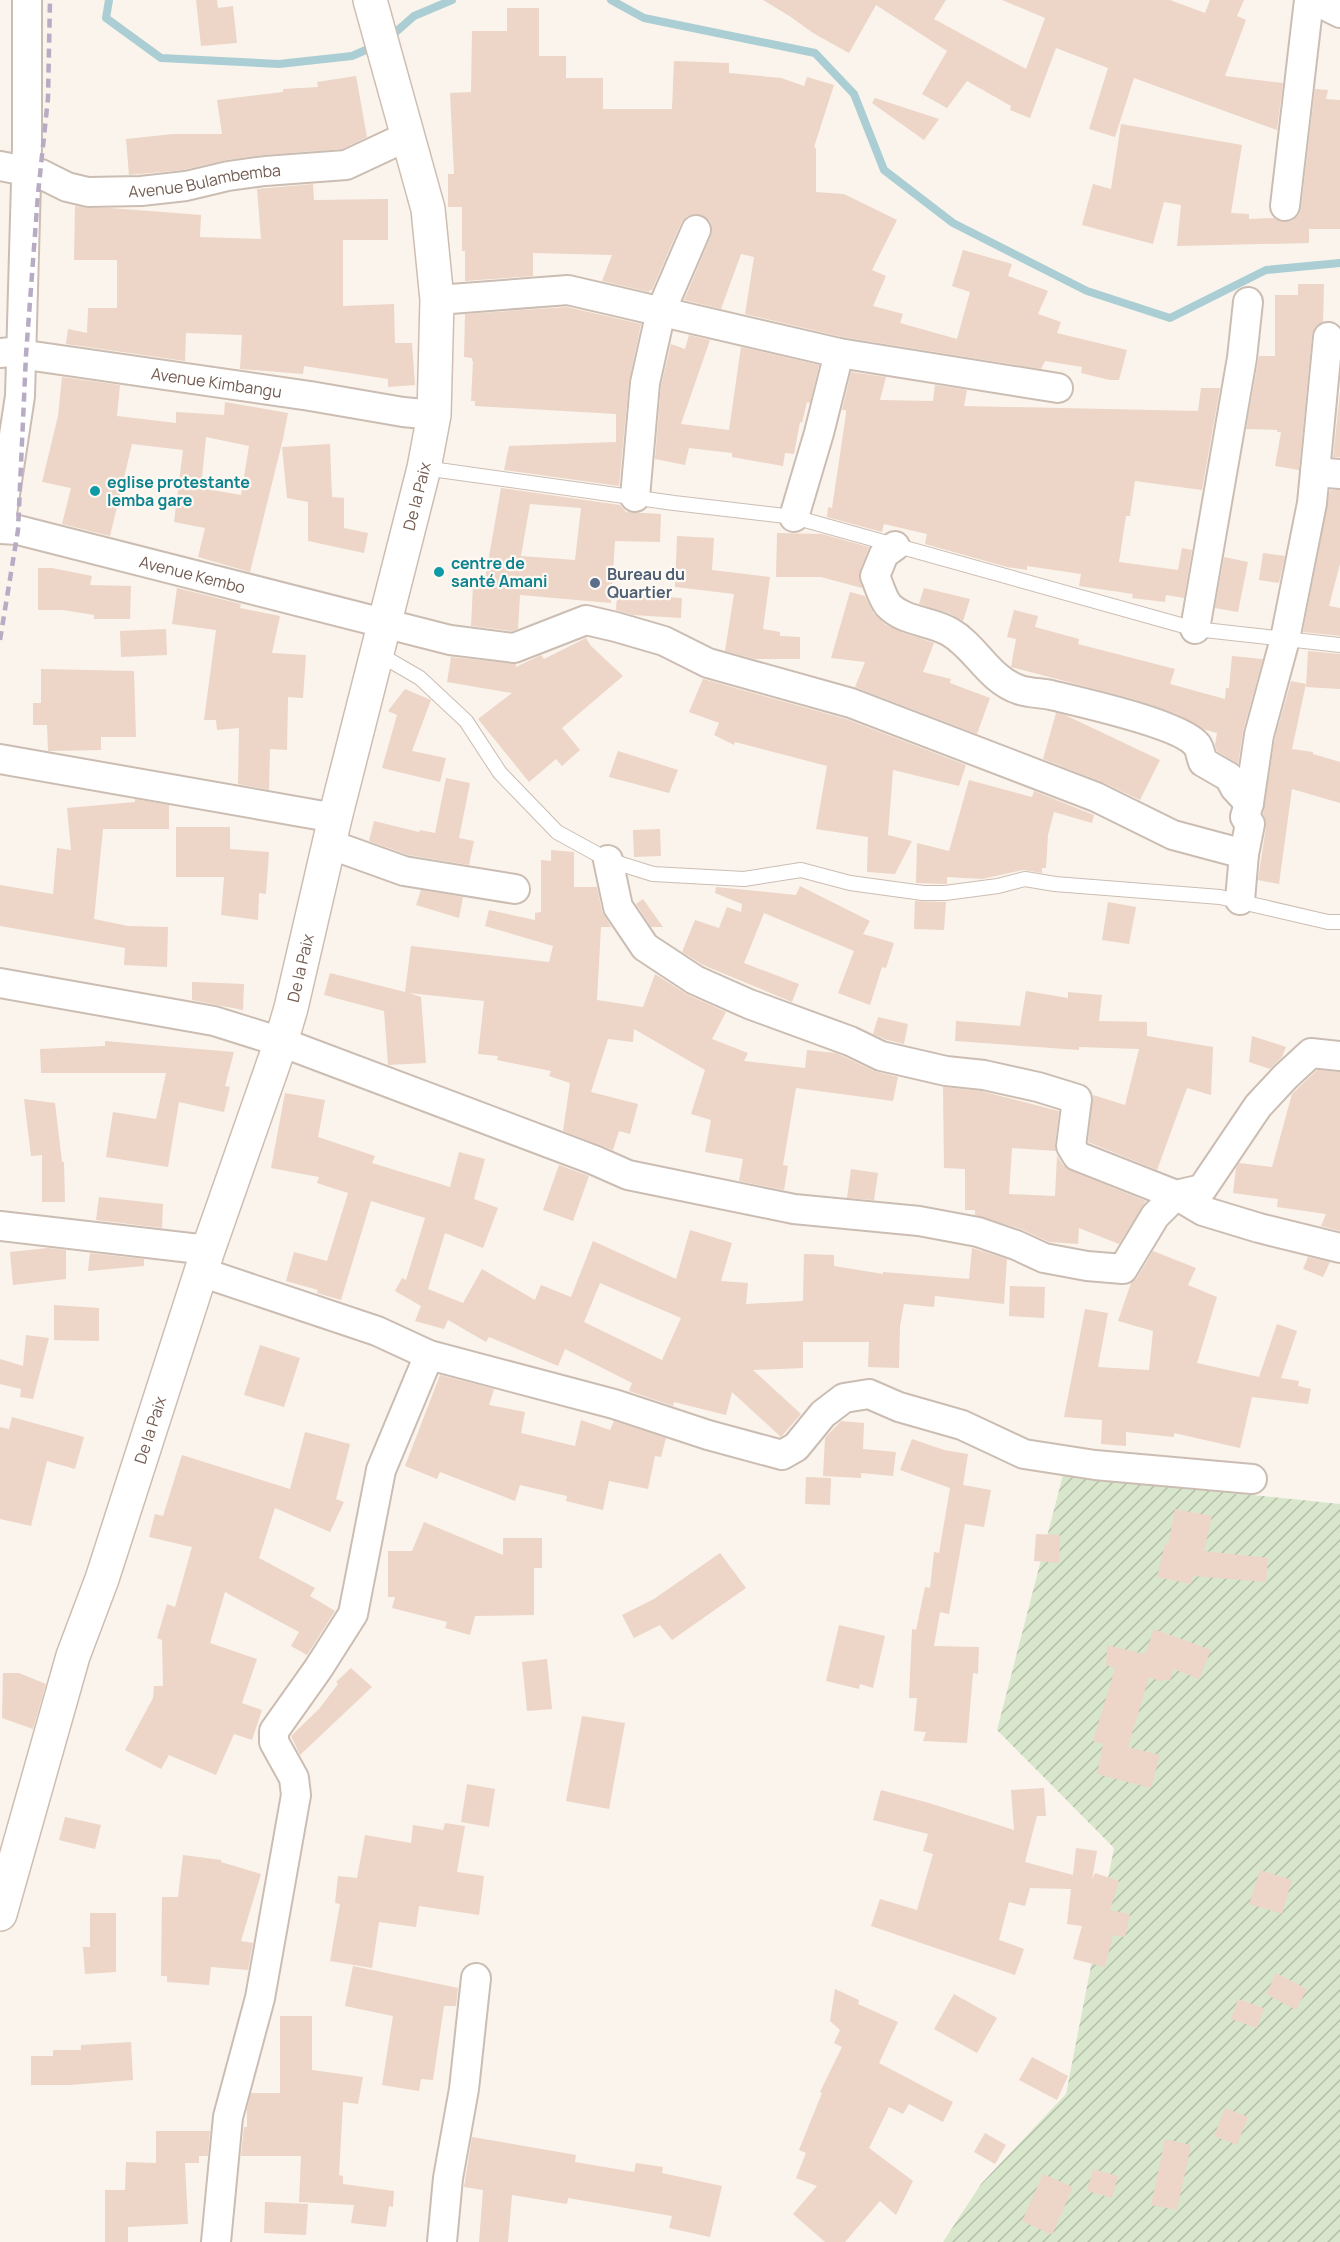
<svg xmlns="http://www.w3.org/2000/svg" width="1340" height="2242" font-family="Manrope,sans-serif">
<defs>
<pattern id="garden-furrows" width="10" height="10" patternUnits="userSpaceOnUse" patternTransform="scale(1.5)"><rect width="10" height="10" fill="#d8e7cc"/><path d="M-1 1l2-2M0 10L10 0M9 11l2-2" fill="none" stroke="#b4bea8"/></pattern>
</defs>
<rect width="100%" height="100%" fill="#faf4ec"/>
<path fill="url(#garden-furrows)" d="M1064,1471l160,21 116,12v738h-397l38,-58 85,-90 48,-246 -117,-118z"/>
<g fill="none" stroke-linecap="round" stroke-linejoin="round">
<g stroke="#aaced3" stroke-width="8">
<path d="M109,0l-3,18 55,40 118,6 73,-8 23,-10"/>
<path d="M611,0l33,18 171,35 39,41 30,76 69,53 134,68 83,27 96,-48 74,-7"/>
<path d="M389,38l25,-22 38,-16"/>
</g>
</g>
<g fill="#edd5c7" fill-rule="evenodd">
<path d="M196,0h21l1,8 15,-2 4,37 -36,3z"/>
<path d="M763,0h183l-12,19 92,50 19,-51 -43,-18h168l35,13 5,-13h34l-7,16 9,4 -21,56 58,7 -6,47 -143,-52 -19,59 -26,-8 19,-61 -52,-20 -26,70 -20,-8 1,-4 -44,-25 -20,27 -25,-14 25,-43 -71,-46 -27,48 -36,-20 -22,-16z"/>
<path d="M507,8h32v48h27v22h37v31h69l2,-48 55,2v10l52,5 23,8 3,-9 27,8 -20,62 2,1v44l28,2 53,26 -25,50 14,6 -13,30 30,8 -3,9 57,16 13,-47 -18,-6 11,-36 49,14 -4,12 40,15 -10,23 23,8 -4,11 70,17 -8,30h-9l-29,-7 1,-6 -37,-6 -4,8 -199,-32 -97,-23 9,-57 -13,-3 -20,55 -37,-9 27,-64 1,-7 -2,-8 -8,-6 -8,-1 -8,3 -5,6 -29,67h-2l-1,2 -47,-11 10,-26 -79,-2v23l-68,5v-30h-3v-44h-14v-33h6l-4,-81 21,-1 1,-61h35z"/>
<path d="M356,76l11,61 -25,12 -79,6 -37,5 -43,10 -54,5 -3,-36 47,-5h49l-5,-34 66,-8v-3l35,-2 -1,-5z"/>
<path d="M1315,89l13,1 -2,9 14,1v129h-31v14l-132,3 4,-41 -17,-3 -11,42 -71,-19 11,-41 18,5 10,-65 121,21 -11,68 18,1v5l25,-1 10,4 8,-1 7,-6 2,-7z"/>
<path d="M875,98l64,21 -15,21 -52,-37z"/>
<path d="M313,184l1,16 74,-1v41h-45v66l51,-2 1,39h17l3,42 -27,2v-8l-84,-13 -1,8 -63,-5 2,-34 -56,-2 -1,28 -119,-17 2,-15 19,4 1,-25h29v-48h-43l1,-54 13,2h22l91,7 -1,22 61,2 -4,-50z"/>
<path d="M1298,284h26l-1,38 -8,5 -3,8 -13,135 -24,-4 6,-34h-4v-2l-31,-1 13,-73h16v-61h23z"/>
<path d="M567,307l74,17 -12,57 -10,105 -115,-16 5,-24 107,-4v-28l-141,-8v-5h-4l2,-40h-1v-3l-8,-1 1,-43z"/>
<path d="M689,335l21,5 -29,84 48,6 12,-83 78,18 -9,38 -3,-1 -5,21 -2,-1 -6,32 -9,-1 -2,13 -51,-9v-4l-43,-5 -4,17 -30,-6 6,-73 10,-42 14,5z"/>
<path d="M851,372l35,5 -6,23 53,1 2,-16 32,5 -3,16 234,5 3,-23h19l-18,102 -67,-9 -5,35h-4l-7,46 59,8 4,-22 10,2 -8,48 -18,-3 -1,7 -33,-4 1,-4 -54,-8 2,-12 -54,-8v4l-20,-3 -82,-23 2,-10 -43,-10 -2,8 -55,-15 1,-10 4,1 14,-94v-4h-4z"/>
<path d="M62,377l58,8 -3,31 59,7v-11l48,3 1,-13 63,11 -5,26 -33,133 -52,-15 7,-29 -31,-6 9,-72 -51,-6 -22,92 -48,-12 9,-36 -29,-6 16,-66zM206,437l43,9 -8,49 -40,-7z"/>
<path d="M1340,392v65h-7z"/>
<path d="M330,444l2,53 12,1v30l24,5 -4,20 -56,-12v-39l-21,-4 -5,-51z"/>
<path d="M501,488l119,17 6,7 35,2 -1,28 -45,-1 -4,62 -91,-8 -2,34 -6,2 -41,-5 2,-41h11zM530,504l51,4 -6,52 -54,-4z"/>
<path d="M1330,490h10v74l-11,42 11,2v28l-37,-4z"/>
<path d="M777,533l45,1 47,13 -9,24 2,17 -41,-11h-45z"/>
<path d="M677,536l37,2 -2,32 58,7 -7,52 17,3v4l20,1v22h-45l-30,-8 9,-57 -59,-7z"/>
<path d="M1263,553l22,3 -6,27 -20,-3z"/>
<path d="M1224,557l24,5 -10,50 -23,-4z"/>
<path d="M38,568h14l40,8 -2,9 41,1 -1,33h-36v-4l-31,-5h-25z"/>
<path d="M177,588l64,16 -1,4 40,8 -8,37 34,2 -3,43 -15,-1 -1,53 -17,-1 -1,41 -31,-6 1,-56 -22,2 -1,-10h-12l12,-90 -44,-6z"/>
<path d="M924,588l46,11 -7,22 -14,-8 -30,-9z"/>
<path d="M850,592l15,4 9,18 12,11 18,8 30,10 -11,29 28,7 -1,4 40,15 -13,36 -122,-47 10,-25 -34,-4z"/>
<path d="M617,594l65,4 -1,20 -48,-3 -17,-5z"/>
<path d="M1014,610l24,6 -3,11 44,12 -1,5 97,25 -5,15 55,15 1,-11h3l3,-32 31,3 -20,72 -5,33 -21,-13 -2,-6 2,-12 -14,-4 -26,-15 -44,-15 -122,-32 5,-28 -9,-2z"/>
<path d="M166,629l1,26 -46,2 -1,-26z"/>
<path d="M586,638l5,8 32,30 -61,52 18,22 -18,16 -6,-7 -27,23 -51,-63 34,-26 -65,-11 4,-25 65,7v3l25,-12 3,4z"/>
<path d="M1308,651l32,3v35l-34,-2z"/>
<path d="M41,669l93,2 2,66h-35v13l-53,1 -1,-26h-14v-22h8z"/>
<path d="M703,679l143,40 120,46 -7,21 -66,-16 -5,65 24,6 -17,33 -28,-2 1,-35 -52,-8 11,-63 -92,-24 -1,3 -20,-10 5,-12 -30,-11z"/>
<path d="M1291,681l15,3 -14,65 21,3v2l27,8v41l-48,-14 -13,95 -21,-4 8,-53 -3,-13 12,-76z"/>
<path d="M405,689l26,11 -19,51 34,7 -6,24 -58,-14 15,-53 -9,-4z"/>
<path d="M1056,713l9,2 95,45 -20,40 -38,-18 -59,-23z"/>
<path d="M618,751l60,19 -9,23 -60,-16z"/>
<path d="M446,778l24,5 -11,55 15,3 -5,24 -61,-10 -39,-14 5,-20 45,11 1,-2 15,3z"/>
<path d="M969,780l63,17 2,-6 60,24 -2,8 -38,-11 -6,23 -2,33h-4v5l-19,-3 -41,9 -35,-2v7h-3l-28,-1 1,-40 32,8z"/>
<path d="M135,799l34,6v24h-66l-9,90 34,7 40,1 -1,40 -43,-2 1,-17 -125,-22v-41l53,9 4,-46 14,2 -4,-42 68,-6z"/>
<path d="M176,827h54v22l39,3 -3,42 -7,-1 -1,27 -37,-5 3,-38h-48z"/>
<path d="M660,829l1,27 -27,1 -1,-27z"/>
<path d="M551,850l23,2v35h23l5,24 9,16h-10l-4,73 46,7 12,-33 33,21 38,17 -14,27 36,14 -4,8 61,7 2,-18 29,3 38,18 24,6 -5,24 -97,-13 -13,77 5,1 -4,24 -45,-9 4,-22 -38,-7 6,-32 -20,-6 14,-44 -71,-41 -1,13 -25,-3 -17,53 47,12 -8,30 -11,-3 -6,19 -50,-19 7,-48 -21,-7 2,-5 -54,-11 1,-4 -20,-2 6,-53 -75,-8 12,4 5,66 -38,2 -4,-54 -60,-16 6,-22 75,19 6,-46 138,16 4,-16 -68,-20 4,-16 46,10v-7l6,-1v-52l10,1z"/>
<path d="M800,886l70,35 -7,13 31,9 -8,25 -4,-1 -12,38 -32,-12 16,-42 -90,-38 -20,50 55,21 -7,18 -89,-37 -21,-13 13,-32 24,8 8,-21 14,5 1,-8 -27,-11 1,-6 80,8z"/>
<path d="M421,890l42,7 -4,21 -43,-13z"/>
<path d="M643,899l20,28h-12l-15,-23z"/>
<path d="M915,901l31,1 -2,28 -30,-1z"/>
<path d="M1108,902l28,5 -7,37 -27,-4z"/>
<path d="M192,982l52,2 -1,26 -51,-10z"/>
<path d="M1026,991l42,7v-6l34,3 -3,26 48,1v14l66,11 -2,48 -24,-7 -30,82 -69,-28 5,-47 32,10 14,-56 -60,-2v3l-124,-9 1,-20 64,5z"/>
<path d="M878,1017l30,7 -4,20 -17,-4 -14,-6z"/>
<path d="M1252,1036l34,11 -4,10 -12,12 -21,-7z"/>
<path d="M105,1041l129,11 -9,34 5,1 -6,25 -45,-10 -11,65 -62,-10 7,-45 43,7 10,-46h-125l-1,-24 65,-3z"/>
<path d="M1317,1070l23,2v159l-19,-5 5,-12 -49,-7 1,-8 -45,-6 3,-25 3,-5 33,4 20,-73z"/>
<path d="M943,1087l38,4 78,20 -4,33 1,7 -44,-3 -3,46 46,2 2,-40 6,9 8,6 75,30 -27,43 -40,-16 -1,16 -29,-2 -28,-13 -46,-14v-5h-10v-41l-21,-1z"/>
<path d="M285,1093l40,7 -7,37 57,19 -3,7 78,24 9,-35 26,7 -11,40 24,9 -15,40 -38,-15 -17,56 35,14 19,-34 53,31 6,-15 30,12 22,-56 83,38 14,-49 42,13 -11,38 27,2 -2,21 57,-3 1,-47 30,1v11l49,8v-2l86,7 3,-31 35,11 -3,45 -69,-8 -1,11 -30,-3 -4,22 -1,42 -31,-1 1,-25h-66v26l-50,2 48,44 -20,23 -49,-45 -6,23 -52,-13 -1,4 -44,-15 3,-8 -67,-34 -7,17 -69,-29 -3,5 -38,-22 -4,9 -29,-8 6,-15 -26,-15 7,-13 4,2 19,-62 -54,-17 -30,99 -24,-7 1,-3 -32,-9 8,-29 33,9 21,-68 -31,-10 2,-6 -48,-9zM600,1283l81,35 -19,42 -78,-38z"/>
<path d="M24,1099l31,4 7,59h2l1,40h-23v-47l-11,1z"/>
<path d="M559,1165l30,11 -16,45 -30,-11z"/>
<path d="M851,1169l27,4 -4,27 -27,-2z"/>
<path d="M99,1197l64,7 -1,24 -66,-8z"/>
<path d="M48,1248l18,2v29l-53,6 -3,-33z"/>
<path d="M1153,1251l43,17 -8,17 29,12 -20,66 62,14 18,-53 20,7 -16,47 18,3 -1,5 13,3 -3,15 -56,-7 -12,51 -66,-15v4l-48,-5v14l-25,-2 1,-24 -38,-3 21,-108 23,4 -10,54 51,3 4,-39 -35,-10 13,-38 6,-5z"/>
<path d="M90,1253l54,6v7l-56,5z"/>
<path d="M1308,1257l22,5 -7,15 -20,-8z"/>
<path d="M1010,1286l35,1 -1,31 -35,-2z"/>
<path d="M54,1305l45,3v33l-45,-1z"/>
<path d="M26,1335l23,3 -16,61 -13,-2 1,-8 -21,-5v-25l23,7z"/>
<path d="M260,1345l40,13 -16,49 -40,-12z"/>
<path d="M440,1375l54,14 -5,16 36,7 -4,21 54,13 6,-26 29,10 4,-9 52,17 -5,19 -6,-1 -7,33 -39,-8 -6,29 -37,-9 1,-5 -47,-11 -5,16 -75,-29 -3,7 -32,-13z"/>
<path d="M12,1417l72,20 -9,32 -28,-8 -16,65 -31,-7v-92l9,2z"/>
<path d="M841,1421l23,2 -1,26 33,3 -3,24 -32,-3v5l-38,-2 2,-38z"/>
<path d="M305,1432l45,12 -14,55 8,3 -14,30 -55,-24 -16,50 56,30 -5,8 25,15 -28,44 -16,-9 8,-14 -74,-40 -15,51 47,16 -15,44 20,7 -10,30 -18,-6 -18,41 -47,-20 -8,14 -36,-19 28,-52 1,-12h9l-1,-46 -5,-2 10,-34 8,3 17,-60 -43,-10 6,-23 8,2 19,-61 108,34z"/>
<path d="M912,1439l32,11 24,4 -5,31 28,5 -7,37 -19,-3 -16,90 -9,-2 -6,34 45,1 -1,27 -5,-1 -6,70 -44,-2 3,-9 -12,-1 3,-33h-8l3,-69 4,1 9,-43 5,1 4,-36 5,1 11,-65 -50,-18z"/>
<path d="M806,1477l25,1 -1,27 -25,-1z"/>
<path d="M1175,1509l37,7 -8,35 64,7 -2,24 -73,-6 -2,8 -34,-7 8,-33 3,1z"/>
<path d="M424,1522l79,33v-17h39v30h-8v47l-59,1 -5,19 -25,-7 2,-6 -55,-14 3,-11h-7v-46h24z"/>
<path d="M1036,1534l24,1 -1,28 -25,-2z"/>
<path d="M720,1553l26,35 -74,52 -12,-15 -26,13 -12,-23 32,-16z"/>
<path d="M839,1625l46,11 -12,52 -13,-4 -1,5 -33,-8z"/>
<path d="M1154,1629l57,21 -12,29 -26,-10 -3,12 -7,-2 -1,3 -13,-5 -21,70 32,8 -9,33 -54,-14 6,-30 -10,-3 22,-73 -9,-3 1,-20 38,9z"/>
<path d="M547,1659l5,50 -25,2 -5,-49z"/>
<path d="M351,1668l21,19 -72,68 -9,-19 28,-27 19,-25 -2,-2z"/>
<path d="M3,1673h16l27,11 -13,45 -31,-11z"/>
<path d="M582,1716l43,7 -16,86 -43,-8z"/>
<path d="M467,1784l28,5 -6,38 -28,-5z"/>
<path d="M1044,1788l2,28h-9l-12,46 48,13 3,-27 21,3 -5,29 3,-7 24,8 -9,29 20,4 -5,23 -12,-2 -8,32 -32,-8 9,-33 -15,-2 4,-35 -41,-1 -5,18 -16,-4 -10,38 25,9 -9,26 -144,-49 9,-27 37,11 16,-56 -10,-3 5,-17 -55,-14 8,-30 48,13 85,27 -3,-40z"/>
<path d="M65,1817l36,8 -6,24 -36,-9z"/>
<path d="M445,1823l20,3 -8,46 27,4 -5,39 -60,-9 -3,21 -37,-5 -7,46 -42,-7 10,-57 -5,-1 3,-27 19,2 8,-43 46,8 2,-18 30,5z"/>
<path d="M183,1855l38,5v2l40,12 -20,67 12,2 -5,27 -37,-3 -2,18 -42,-3v-6h-6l1,-79h16z"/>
<path d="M1260,1870l32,10 -10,34 -33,-10z"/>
<path d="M90,1913h26v59l-31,2 -2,-27h7z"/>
<path d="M353,1966l105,22 -2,18h-12l-11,74 -12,-1 -2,12 -37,-6 11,-69 -48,-10z"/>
<path d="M1276,1973l31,16 -11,21 -30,-16z"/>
<path d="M835,1989l24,11 -1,4 40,18 -19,41 74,39 -10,20 -34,-18 -6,10 -14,-7 -20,41 44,33 -17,34 -16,-14 -35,41h-20l-32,-28 24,-28 -21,-8 10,-25 -7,-3 23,-57 -2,-1 22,-45 -8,-4 6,-13 -10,-9z"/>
<path d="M954,1994l43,24 -20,35 -43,-24z"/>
<path d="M1238,1999l26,9 -7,20 -26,-9z"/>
<path d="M280,2016h32v54l51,7 -5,27 -15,-2 -4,73 4,1v8l51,7 -1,16 -4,-1 -3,21 -35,-4 3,-18 -55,-3 2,-46h-60l3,-29h3v-18l4,-16h29z"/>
<path d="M131,2042l2,38 -64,5h-38v-29h22v-6h28v-5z"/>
<path d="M1032,2057l36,19 -11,24 -38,-20z"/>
<path d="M1225,2108l23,9 -11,28 -23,-9z"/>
<path d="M156,2131h54l-2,25h-9v7h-14l3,61 -60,3v15h-23v-52h20l1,-28 30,1z"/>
<path d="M985,2133l21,12 -11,19 -21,-12z"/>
<path d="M472,2137l104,18 -1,7 59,10 2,-9 27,4 -1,6 60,13 -12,51 -41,-9 3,-12 -104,-18 -1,6 -55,-9 -4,47h-29l4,-52 -19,-3z"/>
<path d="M1165,2139l26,6 -14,65 -26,-5z"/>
<path d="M1093,2169l25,7 -6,22 -25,-7z"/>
<path d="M1043,2174l30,13 -21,48 -30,-14z"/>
<path d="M265,2202l43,2 -2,31 -42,-2z"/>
</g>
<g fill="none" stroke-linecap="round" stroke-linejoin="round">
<g stroke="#ccbdb3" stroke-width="16">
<g id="lane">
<path d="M424,468l250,35 120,14 401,112 145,16"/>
<path d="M377,653l43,25 46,43 34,52 57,59 51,28 45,14 91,5 57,-9 49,13 73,10h22l53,-7 27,-7 30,5 165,13 108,25h12"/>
</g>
</g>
<g stroke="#ccbdb3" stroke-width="32">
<g id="street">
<path d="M1314,0l26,13"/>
<path id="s1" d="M0,166l41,8 26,13 21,5 53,-1 45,-5 42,-10 37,-5 81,-6 60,-28"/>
<path d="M1285,206l24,-206"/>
<path d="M437,300l131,-10 271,63 219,35"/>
<path id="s2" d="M0,353l21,-2 5,4 284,41 93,16 31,3"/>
<path d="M1315,472l25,2"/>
<path d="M635,497l10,-114 16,-72 35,-81"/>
<path d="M794,517l25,-84 20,-80"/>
<path d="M0,527l20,-131 7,-249v-147"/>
<path id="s3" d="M0,529l18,1 432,110 64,8 72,-28 30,7 48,14 44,22 143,40 245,94 77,38 71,19"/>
<path d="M895,546l-11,8 -9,22c4,9 7,21 13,29 16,17 44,16 62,27 27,16 39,48 70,58 10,3 21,3 31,5 29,7 130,29 146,50 3,4 4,12 6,17l26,15 6,11 14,15"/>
<path d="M1195,629l47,-271 6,-56"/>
<path d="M0,759l335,59"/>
<path d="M329,844l75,27 111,18"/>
<path d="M608,860l10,47 27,40 50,33 54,24 101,37 31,15 65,15 38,4 54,12 39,12 -6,47 6,10 99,39 27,16 56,17 81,20"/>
<path d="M1240,900l4,-46 6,-30 -5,-7 4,-14 10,-68 26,-96 27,-136 16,-166"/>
<path d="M0,983l214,38 67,21 313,118 34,15 166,34 125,12 59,11 38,13 28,13 43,8 36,3 32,-53 21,-21 26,-6 56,-83 27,-29 26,-24 29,3"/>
<path d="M0,1226l208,24"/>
<path d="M201,1272l176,59 52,24 185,49 94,31 74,20 14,-8 27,-33 21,-16 25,-4 30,13 63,18 62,29 71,11 157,14"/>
<path d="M216,2242l12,-125 32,-119 36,-203 -2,-17 -20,-36v-11l44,-62 35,-55 28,-144 48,-115"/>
<path d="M442,2242l6,-64 16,-89 12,-111"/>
</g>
</g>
<g stroke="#cebdb1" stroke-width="36">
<g id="secondary">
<path id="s4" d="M0,1914l73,-258 29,-77 106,-329 73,-208 10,-34 44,-190 89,-350 10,-53 3,-115 -9,-91 -58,-209"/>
</g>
</g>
<use href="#lane" stroke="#fff" stroke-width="14"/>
<use href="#street" stroke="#fff" stroke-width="28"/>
<use href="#secondary" stroke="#fff" stroke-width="33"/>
<path stroke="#b8abc4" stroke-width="4.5" stroke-dasharray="9 6" stroke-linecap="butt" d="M0,640l18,-110 8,-175 12,-161 10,-96 2,-98"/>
</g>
<g fill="#0f9aa8" stroke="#fdf9f2" stroke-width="2">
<circle cx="95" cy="491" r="6"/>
<circle cx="439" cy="572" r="6"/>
</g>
<circle fill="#5c6f8a" stroke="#fdf9f2" stroke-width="2" cx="595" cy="583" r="6"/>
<g text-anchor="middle" stroke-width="4.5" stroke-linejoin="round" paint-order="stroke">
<g font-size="16" fill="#735c52" stroke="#fdf9f2">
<text dy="6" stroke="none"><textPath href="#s1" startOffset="210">Avenue Bulambemba</textPath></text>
<text dy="6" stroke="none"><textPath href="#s2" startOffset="220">Avenue Kimbangu</textPath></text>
<text dy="6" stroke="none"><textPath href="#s4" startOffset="1479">De la Paix</textPath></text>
<text dy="6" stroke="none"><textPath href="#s3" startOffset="198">Avenue Kembo</textPath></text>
<text dy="6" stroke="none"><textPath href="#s4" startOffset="993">De la Paix</textPath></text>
<text dy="6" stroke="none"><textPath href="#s4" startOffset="507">De la Paix</textPath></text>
</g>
<g font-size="16" font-weight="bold" fill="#0d838f" stroke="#fdf9f2" text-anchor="start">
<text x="107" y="488">eglise protestante<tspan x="107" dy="18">lemba gare</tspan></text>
<text x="451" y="569">centre de<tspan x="451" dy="18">santé Amani</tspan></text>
</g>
<g font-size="16" font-weight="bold" fill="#4e5e75" stroke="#fdf9f2" text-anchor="start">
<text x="607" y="580">Bureau du<tspan x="607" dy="18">Quartier</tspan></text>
</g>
</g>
</svg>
